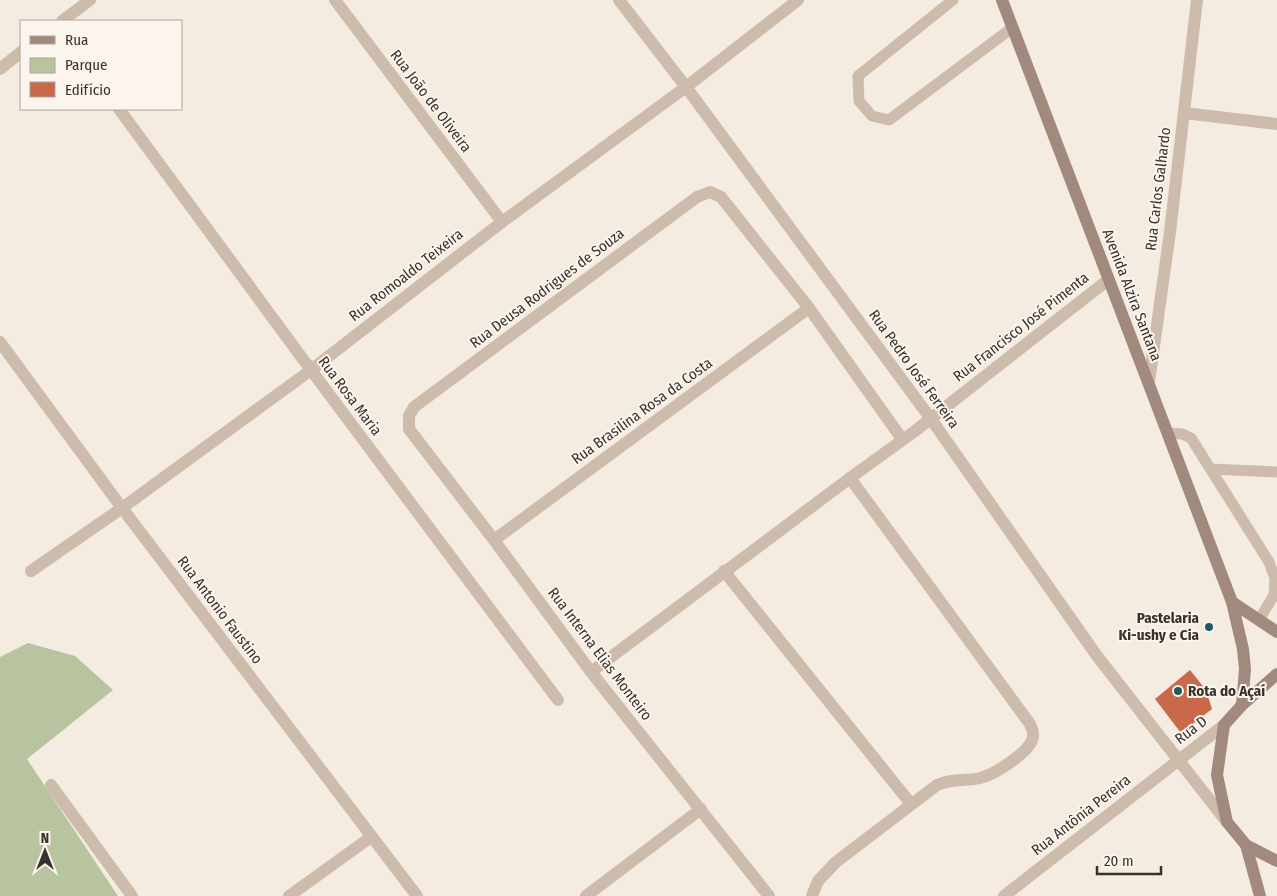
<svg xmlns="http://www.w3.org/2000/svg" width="1277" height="896" font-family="'Fira Sans Condensed',sans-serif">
<rect width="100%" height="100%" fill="#f4ebe1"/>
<path fill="#b8c4a0" d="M28,643l47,13 38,34 -86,69 91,137h-118v-239z"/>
<path fill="#c8694b" d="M1190,670l16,20 6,19 -31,24 -26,-34z"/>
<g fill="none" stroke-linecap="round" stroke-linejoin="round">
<g stroke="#cdbbac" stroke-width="11">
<path d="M953,0l-95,76 1,25 13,15 17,4 123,-92"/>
<path d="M1168,433l14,1 9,4 78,124 6,16 -1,17 -15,25"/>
<path d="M1211,469l66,3"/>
</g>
<g stroke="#cdbbac" stroke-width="12">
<path d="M335,0l167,222"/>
<path d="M619,0l67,87 245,332 166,237 130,166"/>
<path d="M62,21l28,-21"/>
<path d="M0,69l21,-17"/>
<path d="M119,109l192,261 247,330"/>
<path d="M1184,113l93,11"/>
<path d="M0,342l122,166 295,388"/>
<path d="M1149,382l21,-150 27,-232"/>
<path d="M494,540l315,-232"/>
<path d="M31,571l91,-63 189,-138 191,-148 184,-135 112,-87"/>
<path d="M724,571l187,233"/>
<path d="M591,672l259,-194 65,-47 193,-151"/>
<path d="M51,785l81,111"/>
<path d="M289,896l82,-59"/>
<path d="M586,896l115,-87"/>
<path d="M769,896l-178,-224 -97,-132 -85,-111v-13l5,-9 283,-210 13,-5 11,5 88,111 93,131"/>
<path d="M812,896l6,-15 18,-19 101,-77c19,-8 26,-3 43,-7 13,-3 53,-27 53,-42 1,-4 -2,-9 -3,-12l-180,-246"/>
<path d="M1004,896l220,-171"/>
</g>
<g stroke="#a18a7d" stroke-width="12">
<path d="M1002,0l230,602 11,47 2,20 -3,36"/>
<path d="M1232,602l45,30"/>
<path d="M1246,845l31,16"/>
<path d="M1260,896l-14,-51 -19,-23 -10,-47 7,-50 18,-20 35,-31"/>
</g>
</g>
<g fill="#1f5a5e" stroke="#fbf5ee" stroke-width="2">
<circle cx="1209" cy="627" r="5"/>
<circle cx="1178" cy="691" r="5"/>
</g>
<g text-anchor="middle" stroke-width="4" stroke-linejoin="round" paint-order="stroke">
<g font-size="15" fill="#3b302b" stroke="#fbf5ee">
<text transform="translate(431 101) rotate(53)" y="5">Rua João de Oliveira</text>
<text transform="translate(1158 189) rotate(-83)" y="5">Rua Carlos Galhardo</text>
<text transform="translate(406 275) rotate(-38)" y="5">Rua Romoaldo Teixeira</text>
<text transform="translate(547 288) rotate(-37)" y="5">Rua Deusa Rodrigues de Souza</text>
<text transform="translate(1132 295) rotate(69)" y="5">Avenida Alzira Santana</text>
<text transform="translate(1021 327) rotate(-38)" y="5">Rua Francisco José Pimenta</text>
<text transform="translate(914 369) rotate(54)" y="5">Rua Pedro José Ferreira</text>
<text transform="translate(350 396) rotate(53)" y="5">Rua Rosa Maria</text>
<text transform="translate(642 411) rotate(-36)" y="5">Rua Brasilina Rosa da Costa</text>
<text transform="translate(220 610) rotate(53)" y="5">Rua Antonio Faustino</text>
<text transform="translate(600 654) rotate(53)" y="5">Rua Interna Elias Monteiro</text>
<text transform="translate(1191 730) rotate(-37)" y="5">Rua D</text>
<text transform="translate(1081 815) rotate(-38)" y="5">Rua Antônia Pereira</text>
</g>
<g font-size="15" font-weight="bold" fill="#3b302b" stroke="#fbf5ee" text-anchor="end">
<text x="1199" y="623">Pastelaria<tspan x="1199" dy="17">Ki-ushy e Cia</tspan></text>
<text x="1188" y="696" text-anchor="start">Rota do Açaí</text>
</g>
</g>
<rect x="20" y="20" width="162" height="90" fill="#fbf5ee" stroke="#aea6a0"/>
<rect x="30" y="36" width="25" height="8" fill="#a18a7d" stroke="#aea6a0"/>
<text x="65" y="45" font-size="15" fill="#3b302b">Rua</text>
<rect x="30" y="58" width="25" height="15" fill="#b8c4a0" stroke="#aea6a0"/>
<text x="65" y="70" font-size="15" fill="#3b302b">Parque</text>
<rect x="30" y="82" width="25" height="15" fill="#c8694b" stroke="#aea6a0"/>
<text x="65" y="95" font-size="15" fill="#3b302b">Edifício</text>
<g transform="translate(45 851)" stroke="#fbf5ee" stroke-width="4" paint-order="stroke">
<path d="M0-4L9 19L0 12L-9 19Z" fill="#3b302b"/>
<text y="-8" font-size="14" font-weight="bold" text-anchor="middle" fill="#3b302b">N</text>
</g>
<path d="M1097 866v8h64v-8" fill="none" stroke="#3b302b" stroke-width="2.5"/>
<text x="1104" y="866" font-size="15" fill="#3b302b" stroke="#fbf5ee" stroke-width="4" paint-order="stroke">20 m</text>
</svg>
